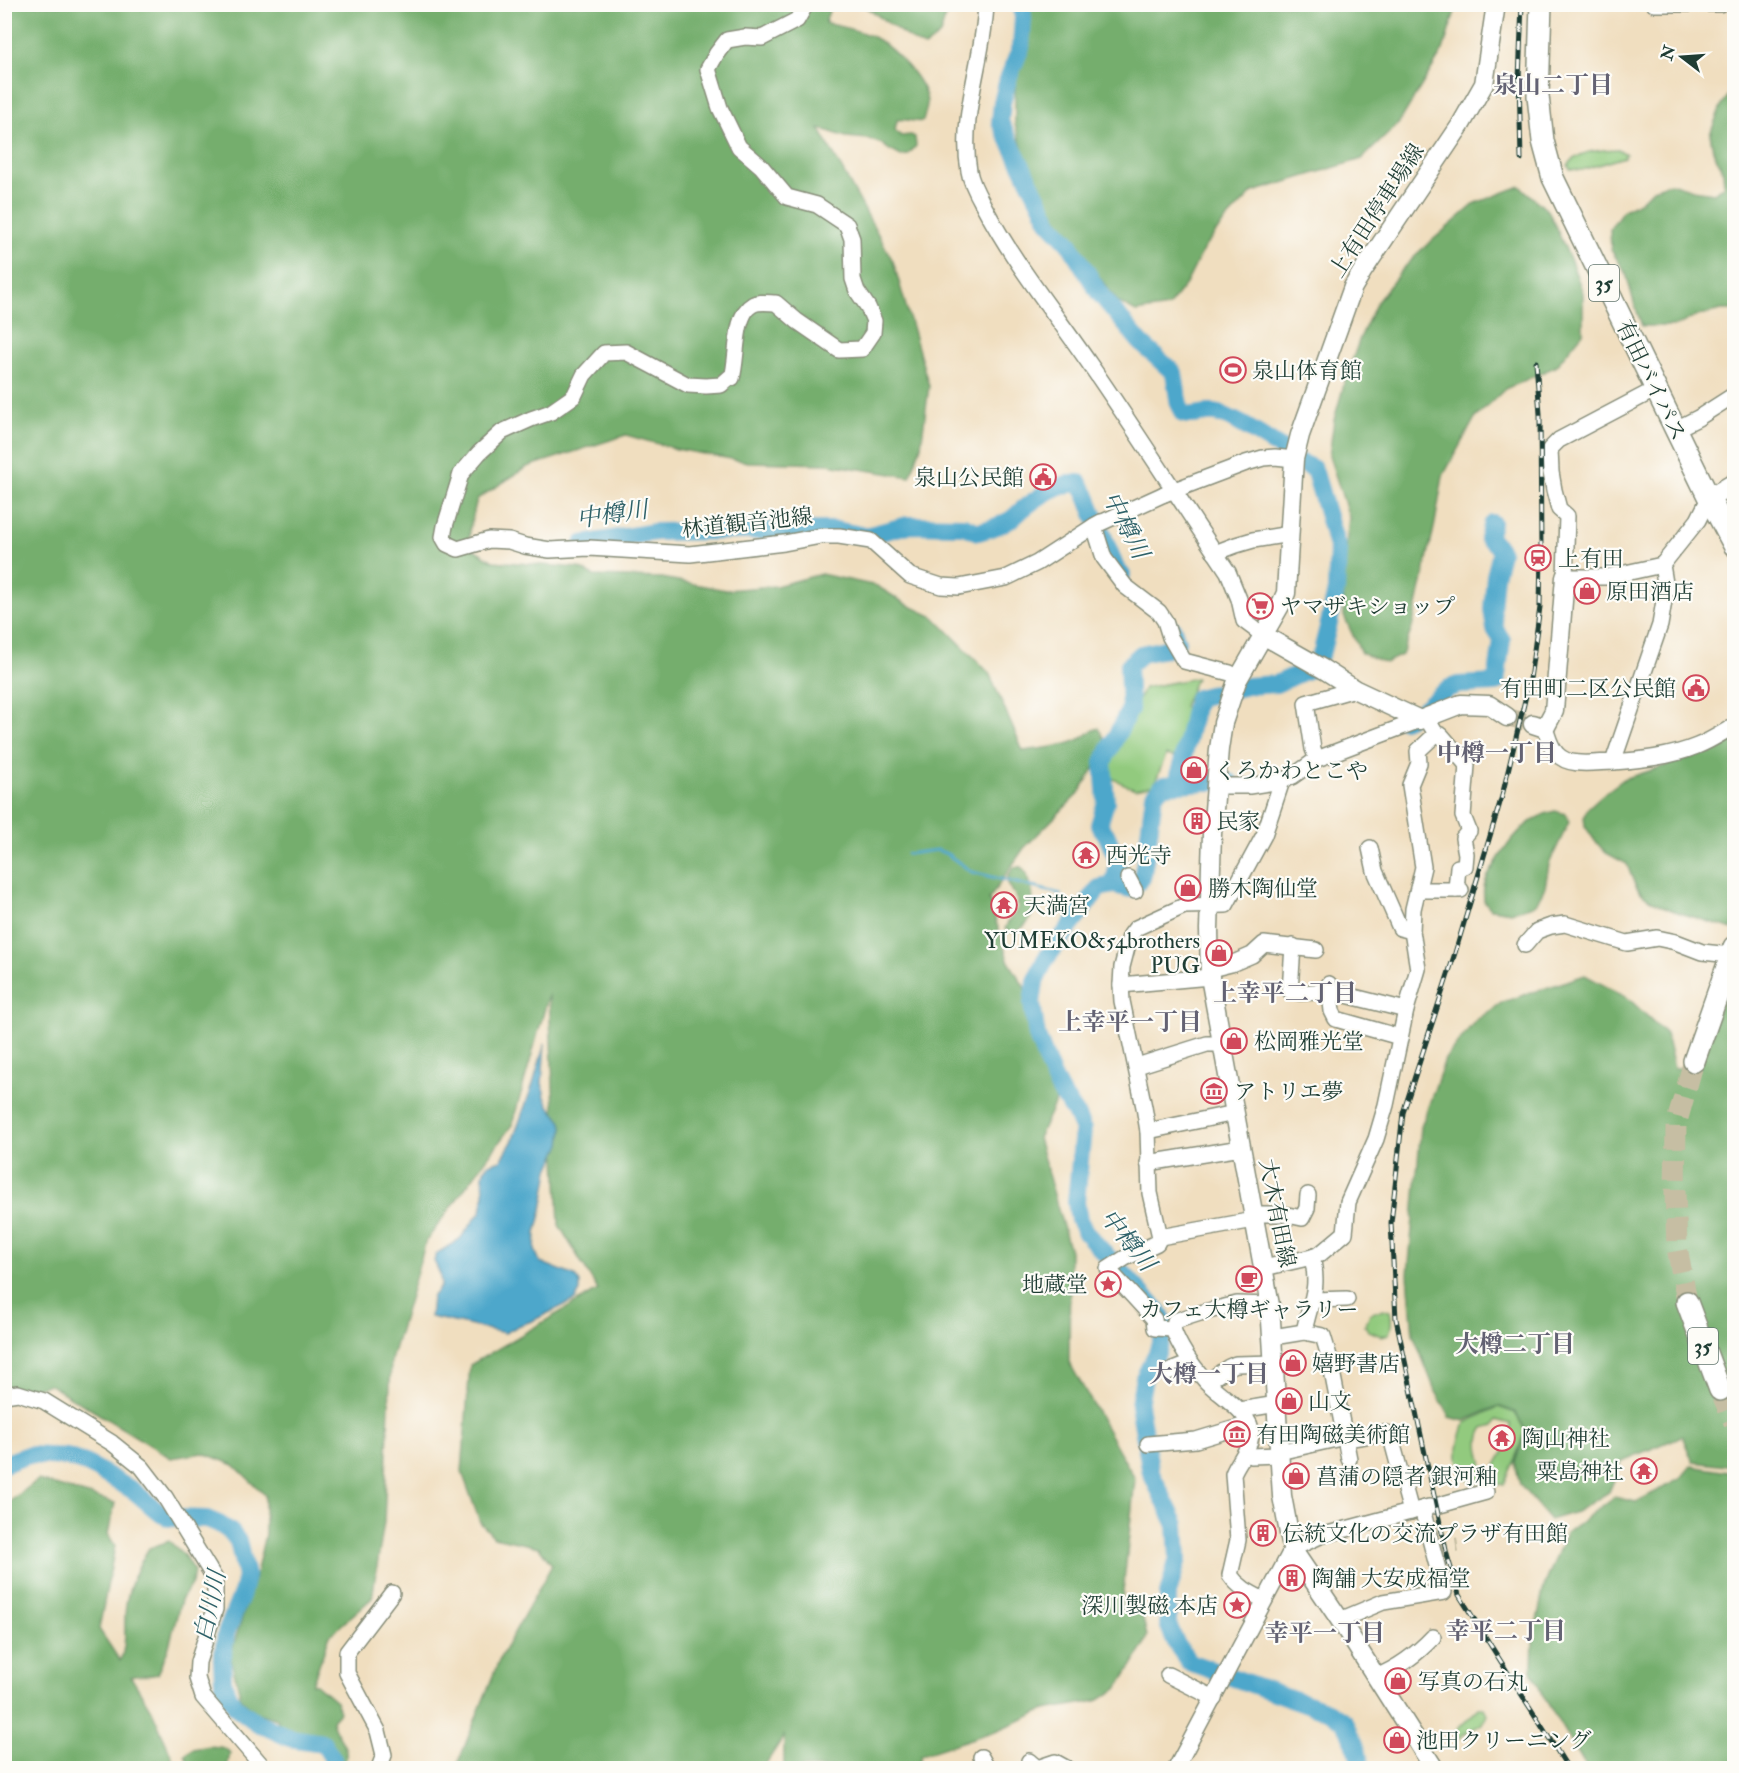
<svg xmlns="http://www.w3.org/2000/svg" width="1739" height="1773" font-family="'IM FELL Double Pica','Noto Serif JP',serif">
<rect width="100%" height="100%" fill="#fdfcf7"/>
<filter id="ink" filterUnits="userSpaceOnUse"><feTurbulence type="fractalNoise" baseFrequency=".0167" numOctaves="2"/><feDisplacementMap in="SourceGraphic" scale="12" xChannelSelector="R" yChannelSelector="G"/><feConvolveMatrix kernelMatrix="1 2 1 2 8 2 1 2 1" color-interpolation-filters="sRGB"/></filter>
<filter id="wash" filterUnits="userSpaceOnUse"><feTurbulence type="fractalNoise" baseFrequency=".008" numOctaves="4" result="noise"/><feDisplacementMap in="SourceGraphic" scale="24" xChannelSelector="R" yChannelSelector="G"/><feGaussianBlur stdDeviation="1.35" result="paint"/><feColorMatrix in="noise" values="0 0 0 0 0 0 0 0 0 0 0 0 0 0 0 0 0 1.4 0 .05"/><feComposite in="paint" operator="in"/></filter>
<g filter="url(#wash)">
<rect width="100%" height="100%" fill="#f0debf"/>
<g fill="#92ca7e" stroke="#588459" stroke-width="1.5">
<path d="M1618,149l8,5 -2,3 -42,13 -12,-1 -2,-4c11,-15 32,-15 50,-16z"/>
<path d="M1196,678l-12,28 5,3 -14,48 -9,-2 -12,30 -19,4 -24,-11 -3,-16 36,-74z"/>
<path d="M1383,1309l7,2c2,8 2,15 -1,23l-8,2 -13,-5 -3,-6 5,-11z"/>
<path d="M1498,1407l17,6 10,17 -11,32 -10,22 -10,1 -5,-3 2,-8 19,-34 1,-16 -14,-4 -3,6 -11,3c-13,21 12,43 -7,54l-6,-1c-18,-19 -13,-37 -5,-59z"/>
<path d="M1479,1708h5l3,6c-7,15 -6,10 -18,17 -4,2 -8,6 -13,9l-3,-4 5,-7z"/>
</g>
<g fill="#75ae6d" stroke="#4a7650" stroke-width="1.5">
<path d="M4,5h827l-6,18c16,4 35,7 50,15 18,10 51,43 52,65 0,6 -3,13 -4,18 -9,2 -16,-3 -26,-1l-2,10 6,6 10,-1 4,2 1,9 -8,9 -7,1 -13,-7 -6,-5 -14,-5 -22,-2 -27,-9 74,133 36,125 -8,60 -11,31 -82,-13 -80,-2 -72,-13 -50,-14 -99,32 -50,32 -7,29 -1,18 24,15 86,7 15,8 68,2 64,12 50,-4 45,-12 56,12 29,18 28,13 55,56 34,78c19,-3 42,-4 59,-13 7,-4 8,-8 17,-10l9,18 -29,47 -55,55 -35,51 19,61 30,50 22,82 -22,46 32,113 -1,111 66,117 -14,131 15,1 7,7 4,18 -4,12 -26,41 -20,12 -52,9 -50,21 -74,24 -4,13h-133v-32l-21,32h-307l44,-110 52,-93 -13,-18 -45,-10 -14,-15 -18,-50 8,-107 128,-75 -39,-65 -10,-231 -37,131 -86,116 -35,119 -7,162 -12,76 -42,37 -18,49h4l20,17 4,10 -8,9c2,16 19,25 13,42l-6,-1c-11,-40 -53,-11 -62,-42l-20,-6 -16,-14 -11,-43 27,-86 8,-36v-39l-31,-30 -31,-12 -32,5 -122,-74 -44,14z"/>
<path d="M862,5h87l-9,30 -16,12c-22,-11 -40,-29 -62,-42z"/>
<path d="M1020,5v-1l437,1 -14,45 -44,73 -37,36 -109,33 -29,30 -20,26 -18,36 -18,23 -32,5 -18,-10 -34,-45 -22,-33 -27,-33 -20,-67v-61z"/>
<path d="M1734,88v222h-13l-27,7 -18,9h-34l-8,-23 -8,-30 -15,-23 -1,-21 12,-18 19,-10 12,-12 18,-6 22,7 21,3 10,-8 -1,-13 -10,-22 -3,-16 11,-28z"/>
<path d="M1520,186l29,26 22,49 12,32v40l-28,34 -50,22 -30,29 -32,58 -8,47 -23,105 -10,27 -17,8 -24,-10 -17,-37 -1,-42 6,-57 -20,-61 5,-36 11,-39 15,-43 17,-36 25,-32 19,-20 55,-47z"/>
<path d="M1734,733v187l-2,9c-26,-10 -65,-16 -87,-33 -10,-7 -14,-21 -18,-32l-21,-11 -11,-12 -10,-15 -1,-10 4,-8 13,-12 23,-17 78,-25 26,-19z"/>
<path d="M1555,811l11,3 3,8 -20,42 -4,23 -9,17 -25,8 -20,-3 -7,-8c0,-4 -1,-9 0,-14 1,-7 6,-15 10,-21 14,-24 32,-49 61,-55z"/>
<path d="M1014,867h7c12,12 16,41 7,55 -3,4 -8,7 -11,10h-7l-5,-3c2,-7 4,-8 8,-13 11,-11 1,-22 -5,-32v-8z"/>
<path d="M1734,964v503l-41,-5 -11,-26 -60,25 -13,31 -33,20 -26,8 -30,-35 -5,-23 11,-31 -11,-19 -17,-6 -34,15 -14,-4 -16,-29 -21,-54 -5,-59 13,-148 24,-68 30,-38 28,-19 82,-27 43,23 38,36 8,34 25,-1z"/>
<path d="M1691,1466l43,7v295h-148l-45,-76 -9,-22 1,-31 11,-52 22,-54 48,-36 22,5 44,-23z"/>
<path d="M38,1480l77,23 -7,31 7,12 -16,83 21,32c8,-17 3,-37 6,-56 3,-21 12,-39 23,-57l20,-7 14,13 11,17 -2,12 -11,17 -13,50 -11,24c-9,3 -17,0 -26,3l22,36 21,49 6,6h-175v-263z"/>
<path d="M210,1746c7,1 15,0 20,7l-3,15h-37l-5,-13 8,-6z"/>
</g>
<path fill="#4da7cb" stroke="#367280" stroke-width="1.5" d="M545,1043l-3,40 3,14 5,10 12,15 1,6 -2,16 -12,26 -7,40 -6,23 -1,17 5,12 35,14 5,7v8l-5,9 -43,21 -12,4 -15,8 -75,-16 2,-20 9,-11 -1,-12 -6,-13 2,-7 24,-15 21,-28 3,-16 -1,-18 1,-7 5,-6 12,-4 11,-18 21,-58z"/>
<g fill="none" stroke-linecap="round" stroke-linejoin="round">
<path stroke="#4da7cb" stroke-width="3" d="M907,854l30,-4 10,4 25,18 89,22"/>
<g stroke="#4da7cb" stroke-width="18">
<path d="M1022,4l1,15 -2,28 -13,32 -6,24 -2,19 50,101 19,20 30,50 42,50 33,30 5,32 4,9c10,4 21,-3 32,-1 20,4 53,28 72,39"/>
<path d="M583,544l72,-12 181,-2 30,6 42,-11 56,1 14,6c11,-3 22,-6 32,-12 5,-3 9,-8 14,-12 17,-13 33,-25 55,-25l7,11 31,76 5,5"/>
<path d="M1403,720l16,-7 28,-24 11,-4 38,-2 6,-43 -7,-11 -3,-20 3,-33 6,-23 -4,-8 -9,-7 4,-15"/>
<path d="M1230,782h-25l-41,3 -10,10 -7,54 -5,29 -11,11 -17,-4 -15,3 -54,72 -10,22 -3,21 5,33 16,41 9,17 13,18 8,18 -7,72 3,18 7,13 73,79 5,9 -1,13 -6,19 -13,25 -5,27 12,68 25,52 2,33 -10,36v30l9,21 12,17 141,50 15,10 12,27 4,19"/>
<path d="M1177,784l20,-86 50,-12 29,-2 38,-17 8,-16 8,-32 6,-29 2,-40 -24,-81 -13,-6"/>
<path d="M1114,885l4,-24 -12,-27 -7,-9 7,-23 -3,-40 27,-53 -2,-43 13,-12 24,-5 12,-8 -4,-12"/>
<path d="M4,1464l24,-9 39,2 20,7 47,27 27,23 9,4 37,1 12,5 12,8 7,9 8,35 -4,17 -16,40 -4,28 1,21 4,12 9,13 20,15 34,16 33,5 10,16 -1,9"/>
</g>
</g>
</g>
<g filter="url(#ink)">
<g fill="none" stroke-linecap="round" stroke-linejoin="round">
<path stroke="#c6bea3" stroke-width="15" stroke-dasharray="15 8" stroke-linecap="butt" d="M1433,1548l25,-3"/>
<path stroke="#c6bea3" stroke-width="18" stroke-dasharray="18 9" stroke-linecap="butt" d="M1507,717l26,7"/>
<g stroke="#c6bea3" stroke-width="21" stroke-dasharray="21 10" stroke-linecap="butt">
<path d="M1687,1302l-10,-55 -2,-55 1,-67 18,-64"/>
<path d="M1720,1390l14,32"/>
</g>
<g stroke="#888e7a" stroke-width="18">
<g id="minor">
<path d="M806,4l-9,16 -35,18 -17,-1 -18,3 -10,13 -9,16 12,39 19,39 22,19 26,31 30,8 30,20 5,14 1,40 4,12 11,16 6,14 -1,12 -11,16 -23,1 -42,-29 -21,-18c-7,0 -18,-2 -24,2 -18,10 -14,53 -20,73l-2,-1 -9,8 -15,1 -18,-1 -62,-33 -22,1 -20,22 -10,21 -23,16 -20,7 -29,13 -23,21 -18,21 -16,52 -2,11 4,7 11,5 31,-9 20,1 16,5 25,4 39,-2 101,6 94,-11 37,-7h18l32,5 39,35 31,10 18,1 47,-9 31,-15 57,-37 79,-36"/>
<path d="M986,4c-2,56 -27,111 -17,167 2,13 10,26 16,37 29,55 69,104 104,155 48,69 92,139 139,209l11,27 5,22 19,14"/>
<path d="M1654,4h66"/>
<path d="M1656,389l-97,51 -9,9 1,23 3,18 5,19 8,7 -2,61h42l55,-12"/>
<path d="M1676,429l22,-11 36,-23"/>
<path d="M1164,494l82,-31 17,-5 12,-1 19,2"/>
<path d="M1101,522l-7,4 10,32 21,28 34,26 6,9 5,16 14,24 46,12"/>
<path d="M1215,553l21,-8 17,-5 37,-6"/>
<path d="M1545,728c3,8 5,19 12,26 12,14 40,8 56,8l47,-137 6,-36 -4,-24 36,-45 11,-22"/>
<path d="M1436,734l5,1 26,30 -4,51 6,15 -6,7 3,16 -1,12 -7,1 -2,23"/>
<path d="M1317,759l-4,-10 -7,-46 49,-14"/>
<path d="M1613,762c28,-2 57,-5 84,-16 13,-5 25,-13 37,-20"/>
<path d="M1215,786h34l33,-5 11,-5 24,-17 103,-39"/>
<path d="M1370,848l5,23 25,57 12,3"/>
<path d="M1128,878l7,13"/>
<path d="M1419,890h42"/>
<path d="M1525,945l12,-14 14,-5 14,-2 62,19 30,-5 19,4 26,10 29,3"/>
<path d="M1293,946l-3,45 10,2 30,-2 76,19"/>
<path d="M1211,969l20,-5 21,-9 12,-11 52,6"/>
<path d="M1329,984l3,27 4,8 64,18"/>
<path d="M1121,985l89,-8"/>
<path d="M1137,1066l70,-22h14"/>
<path d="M1148,1131l87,-18"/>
<path d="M1148,1163l93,-15"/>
<path d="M1253,1214h30l19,4 5,-10 1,-13"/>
<path d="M1160,1237l94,-17"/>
<path d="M1312,1257l8,-3 25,-21 3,-31 28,-63 10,-34 20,-95 12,-41 -6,-38 1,-22 10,-42 -13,-82 9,-22 -1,-12 18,-17 -10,-17"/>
<path d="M1264,1268l48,-11c8,34 -2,43 -8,75"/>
<path d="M1313,1300l34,-1"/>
<path d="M1173,1329l-18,-1 -1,-9 -46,-50 17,-11 32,-15 3,-6 -10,-44 -2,-62 -4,-24 -22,-106 -1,-16 1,-18 8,-31 6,-8 48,-22 42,-1 38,-70 18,-54"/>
<path d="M1273,1337l31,-5 19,4 6,20 20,103"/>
<path d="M1168,1372l23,-9"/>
<path d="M1207,1382l22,-15 7,-3 39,-1"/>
<path d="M4,1395l14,-2 26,8 68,42 30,24 23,30 50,82v30l-17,53 -1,16 6,19 61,71"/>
<path d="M1240,1410l37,-6"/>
<path d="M1346,1439l38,-6 6,1 21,78"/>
<path d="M1148,1444l48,-4 53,-16"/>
<path d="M1279,1452l66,-15"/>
<path d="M1245,1454l6,2 29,-1"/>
<path d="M1436,1506l50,-14"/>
<path d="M1264,1600c-14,-7 -25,-12 -34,-25l8,-35 -5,-66c5,-13 16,-23 18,-38 4,-22 -33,-41 -46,-56 -13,-15 -26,-33 -32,-51l2,-8 25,-8 37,-9 33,1"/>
<path d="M1340,1620l43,-18 61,-10 -22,-83"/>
<path d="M1168,1675l46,23"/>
<path d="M1376,1677c22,-9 41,-23 57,-40"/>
<path d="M981,1757l6,11"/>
<path d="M1029,1761l8,7 18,-6 11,6"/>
<path d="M379,1768l5,-13 -6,-24 -31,-58v-21l45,-59"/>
<path d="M1176,1768l116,-219 28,-13 109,-29"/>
</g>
</g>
<g stroke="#888e7a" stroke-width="21">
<g id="major">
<path d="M1709,498l25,-15"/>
<path d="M1263,635l60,34 33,21 64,30 41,-16 28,1 18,12"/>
<path d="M1533,724l12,4 9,-17 11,-134"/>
<path d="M1434,1768l-94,-148 -48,-71 -10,-53 -12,-191 -60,-328 -1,-48 3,-95 7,-85 4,-26 14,-42 44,-77 5,-11 8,-134 6,-24 53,-148 9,-15 98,-146 24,-42 12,-80"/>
</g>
</g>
<g stroke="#888e7a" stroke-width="24">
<g id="highway">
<path d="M1541,4l-3,92 5,45 10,37 156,320 25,47"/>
<path d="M1694,1061l40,-114"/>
<path d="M1687,1302l33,88"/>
</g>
</g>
<use href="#minor" stroke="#fff" stroke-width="15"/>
<use href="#major" stroke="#fff" stroke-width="18"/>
<use href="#highway" stroke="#fff" stroke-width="21"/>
<g stroke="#1f3d34" stroke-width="5">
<g id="rail">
<path d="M1521,159l-2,-80 3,-75"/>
<path d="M1536,362l4,52 1,137 -1,56 -10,72 -28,117 -47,157 -52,160 -12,110 5,96 42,195 9,41 12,40 109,173"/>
</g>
</g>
<use href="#rail" stroke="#fdfcf7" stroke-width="3" stroke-dasharray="9" stroke-linecap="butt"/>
</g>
</g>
<defs>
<g id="stadium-ring" transform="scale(1.35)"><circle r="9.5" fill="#fdfcf7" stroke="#d1495b" stroke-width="1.5"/><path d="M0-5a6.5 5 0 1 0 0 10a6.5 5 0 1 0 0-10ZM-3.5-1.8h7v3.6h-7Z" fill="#d1495b"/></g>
<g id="civic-ring" transform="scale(1.35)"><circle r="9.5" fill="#fdfcf7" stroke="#d1495b" stroke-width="1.5"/><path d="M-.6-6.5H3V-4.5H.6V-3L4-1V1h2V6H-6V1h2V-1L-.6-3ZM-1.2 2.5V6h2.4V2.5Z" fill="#d1495b"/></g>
<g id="station-ring" transform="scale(1.35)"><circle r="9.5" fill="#fdfcf7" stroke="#d1495b" stroke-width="1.5"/><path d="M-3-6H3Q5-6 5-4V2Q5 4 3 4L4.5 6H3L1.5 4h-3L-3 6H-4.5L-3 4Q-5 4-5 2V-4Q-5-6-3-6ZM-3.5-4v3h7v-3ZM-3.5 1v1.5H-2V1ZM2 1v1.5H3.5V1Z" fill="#d1495b"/></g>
<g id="shop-ring" transform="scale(1.35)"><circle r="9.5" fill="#fdfcf7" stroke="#d1495b" stroke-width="1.5"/><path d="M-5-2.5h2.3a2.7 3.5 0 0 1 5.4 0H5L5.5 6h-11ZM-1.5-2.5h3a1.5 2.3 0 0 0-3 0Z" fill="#d1495b"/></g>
<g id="supermarket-ring" transform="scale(1.35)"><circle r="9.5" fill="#fdfcf7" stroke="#d1495b" stroke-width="1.5"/><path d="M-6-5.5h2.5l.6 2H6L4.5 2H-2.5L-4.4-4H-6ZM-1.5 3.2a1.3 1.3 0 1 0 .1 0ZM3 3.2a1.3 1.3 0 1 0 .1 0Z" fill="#d1495b"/></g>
<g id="building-ring" transform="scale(1.35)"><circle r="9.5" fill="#fdfcf7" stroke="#d1495b" stroke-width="1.5"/><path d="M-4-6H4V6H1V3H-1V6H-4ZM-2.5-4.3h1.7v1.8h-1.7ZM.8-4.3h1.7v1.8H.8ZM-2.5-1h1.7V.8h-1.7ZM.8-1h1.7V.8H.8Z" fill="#d1495b"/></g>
<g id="temple-ring" transform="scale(1.35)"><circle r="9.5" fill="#fdfcf7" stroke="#d1495b" stroke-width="1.5"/><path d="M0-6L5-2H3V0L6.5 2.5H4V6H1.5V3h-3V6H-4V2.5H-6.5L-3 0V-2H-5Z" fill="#d1495b"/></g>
<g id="museum-ring" transform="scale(1.35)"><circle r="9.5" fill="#fdfcf7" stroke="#d1495b" stroke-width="1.5"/><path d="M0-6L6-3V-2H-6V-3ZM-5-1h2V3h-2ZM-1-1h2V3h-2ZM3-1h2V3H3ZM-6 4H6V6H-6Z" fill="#d1495b"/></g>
<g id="cafe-ring" transform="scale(1.35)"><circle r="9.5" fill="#fdfcf7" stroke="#d1495b" stroke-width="1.5"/><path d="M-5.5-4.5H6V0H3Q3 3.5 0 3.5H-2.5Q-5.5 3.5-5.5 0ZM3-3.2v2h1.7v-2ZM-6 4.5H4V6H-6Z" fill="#d1495b"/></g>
<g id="sight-ring" transform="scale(1.35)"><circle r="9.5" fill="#fdfcf7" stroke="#d1495b" stroke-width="1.5"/><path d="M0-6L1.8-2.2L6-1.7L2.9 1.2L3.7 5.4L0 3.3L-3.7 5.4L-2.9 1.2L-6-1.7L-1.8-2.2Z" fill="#d1495b"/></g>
</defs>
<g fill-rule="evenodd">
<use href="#stadium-ring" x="1233" y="370"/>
<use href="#civic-ring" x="1043" y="477"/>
<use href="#station-ring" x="1538" y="558"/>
<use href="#shop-ring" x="1587" y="591"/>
<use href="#supermarket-ring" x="1260" y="606"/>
<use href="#civic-ring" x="1696" y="688"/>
<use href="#shop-ring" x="1194" y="770"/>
<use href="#building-ring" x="1197" y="821"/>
<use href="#temple-ring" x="1086" y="855"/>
<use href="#shop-ring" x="1188" y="888"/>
<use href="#temple-ring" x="1004" y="905"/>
<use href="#shop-ring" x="1219" y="953"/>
<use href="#shop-ring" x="1234" y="1041"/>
<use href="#museum-ring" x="1214" y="1091"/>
<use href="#cafe-ring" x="1249" y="1279"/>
<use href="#sight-ring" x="1108" y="1284"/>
<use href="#shop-ring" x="1293" y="1363"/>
<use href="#shop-ring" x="1289" y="1401"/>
<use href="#museum-ring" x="1237" y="1434"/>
<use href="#temple-ring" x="1502" y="1438"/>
<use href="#temple-ring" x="1644" y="1471"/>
<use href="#shop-ring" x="1296" y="1476"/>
<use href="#building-ring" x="1263" y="1533"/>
<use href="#building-ring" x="1292" y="1578"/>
<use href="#sight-ring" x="1237" y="1605"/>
<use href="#shop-ring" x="1398" y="1681"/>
<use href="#shop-ring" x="1397" y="1740"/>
</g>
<g text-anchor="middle" stroke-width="4.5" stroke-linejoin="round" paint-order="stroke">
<g fill="#fdfcf7" stroke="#62766e" stroke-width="1.5">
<rect x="1589" y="265" width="30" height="36" rx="4.5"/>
<rect x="1688" y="1328" width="30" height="36" rx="4.5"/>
</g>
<g font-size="21" font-weight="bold" fill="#1f3d34">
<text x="1604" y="290">35</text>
<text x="1703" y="1353">35</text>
</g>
<g font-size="22" fill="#1f3d34" stroke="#fdfcf7">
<text transform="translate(1376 210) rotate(-57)" y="8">上有田停車場線</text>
<text transform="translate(1652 380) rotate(64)" y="8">有田バイパス</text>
<text transform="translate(747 522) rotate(-6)" y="8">林道観音池線</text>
<text transform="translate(1278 1213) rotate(79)" y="8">大木有田線</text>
</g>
<g font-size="22" fill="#1f3d34" stroke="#fdfcf7" text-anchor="start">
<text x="1252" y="378">泉山体育館</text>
<text x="1024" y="485" text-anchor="end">泉山公民館</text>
<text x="1558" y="566">上有田</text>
<text x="1606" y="599">原田酒店</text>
<text x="1280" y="614">ヤマザキショップ</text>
<text x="1676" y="696" text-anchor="end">有田町二区公民館</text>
<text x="1214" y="778">くろかわとこや</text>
<text x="1216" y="829">民家</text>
<text x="1106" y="863">西光寺</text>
<text x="1208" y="896">勝木陶仙堂</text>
<text x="1024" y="913">天満宮</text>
<text x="1200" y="948" text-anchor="end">YUMEKO&amp;54brothers<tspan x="1200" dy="25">PUG</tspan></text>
<text x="1254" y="1049">松岡雅光堂</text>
<text x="1234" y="1099">アトリエ夢</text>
<text x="1088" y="1292" text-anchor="end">地蔵堂</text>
<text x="1249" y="1317" text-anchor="middle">カフェ大樽ギャラリー</text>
<text x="1312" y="1371">嬉野書店</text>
<text x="1308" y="1409">山文</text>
<text x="1256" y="1442">有田陶磁美術館</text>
<text x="1522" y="1446">陶山神社</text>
<text x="1624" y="1479" text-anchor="end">粟島神社</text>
<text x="1316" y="1484">菖蒲の隠者 銀河釉</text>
<text x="1282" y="1541">伝統文化の交流プラザ有田館</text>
<text x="1312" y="1586">陶舗 大安成福堂</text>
<text x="1218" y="1613" text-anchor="end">深川製磁 本店</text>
<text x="1418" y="1689">写真の石丸</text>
<text x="1416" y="1748">池田クリーニング</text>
</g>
<g font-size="24" font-weight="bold" fill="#636273" stroke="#fdfcf7">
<text x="1553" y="93">泉山二丁目</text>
<text x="1497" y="761">中樽一丁目</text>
<text x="1285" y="1001">上幸平二丁目</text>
<text x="1130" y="1030">上幸平一丁目</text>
<text x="1515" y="1352">大樽二丁目</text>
<text x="1209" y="1382">大樽一丁目</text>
<text x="1506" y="1639">幸平二丁目</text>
<text x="1325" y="1641">幸平一丁目</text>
</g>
<g font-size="24" font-style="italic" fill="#2f6269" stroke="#fdfcf7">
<text transform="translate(612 514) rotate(-8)" y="8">中樽川</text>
<text transform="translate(1126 525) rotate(63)" y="8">中樽川</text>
<text transform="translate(1128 1240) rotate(51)" y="8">中樽川</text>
<text transform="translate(210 1606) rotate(-78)" y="8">白川川</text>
</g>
</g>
<rect width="1739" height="1773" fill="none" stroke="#fdfcf7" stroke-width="24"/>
<g transform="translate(1682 57) rotate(287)" stroke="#fdfcf7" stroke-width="4.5" paint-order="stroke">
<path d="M0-4.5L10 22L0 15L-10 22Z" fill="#1f3d34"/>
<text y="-9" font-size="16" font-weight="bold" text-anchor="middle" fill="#1f3d34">N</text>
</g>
</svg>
